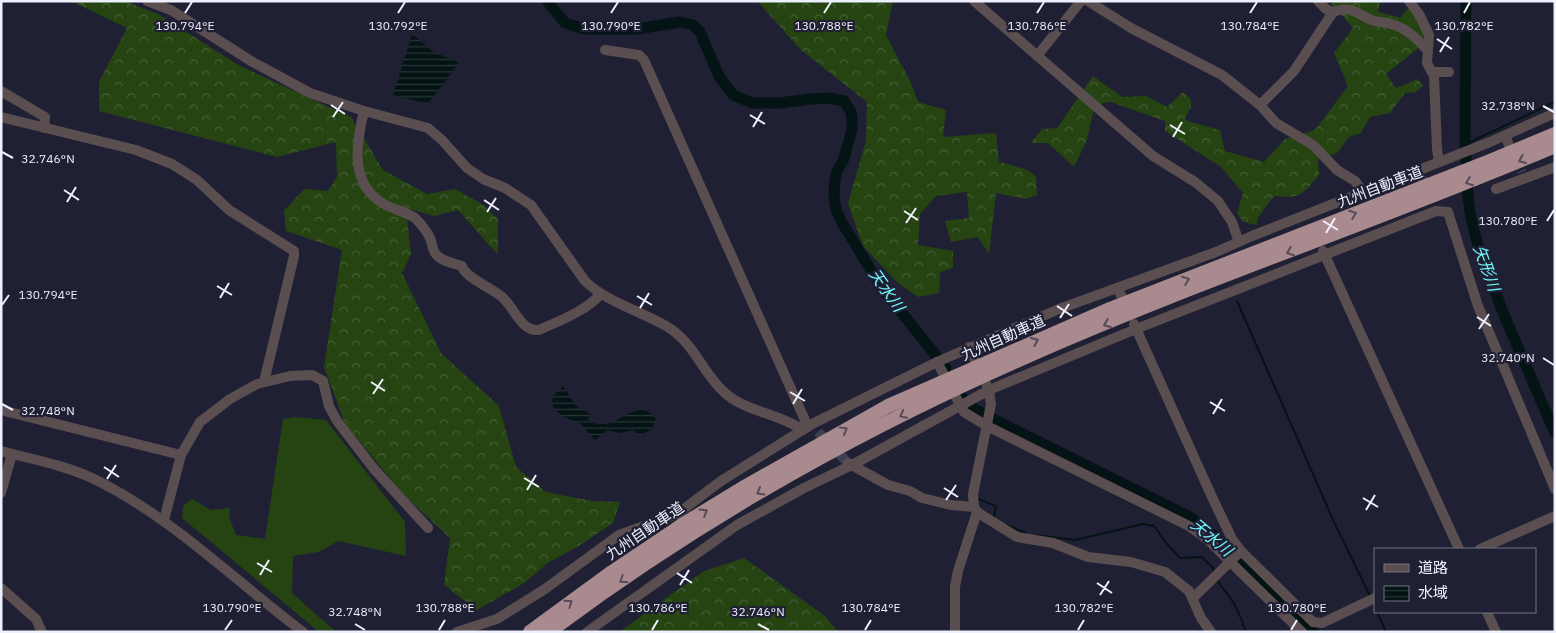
<svg xmlns="http://www.w3.org/2000/svg" width="1556" height="633" font-family="'IBM Plex Sans','Noto Sans JP',sans-serif">
<defs>
<pattern id="forest-crowns" width="20" height="18" patternUnits="userSpaceOnUse" patternTransform="scale(1.25)"><rect width="20" height="18" fill="#254411"/><path d="M2 6a3 3 0 1 1 6 0M12 15a3 3 0 1 1 6 0" fill="none" stroke="#455f35"/></pattern>
<pattern id="water-rules" width="6" height="5" patternUnits="userSpaceOnUse" patternTransform="scale(1.25)"><rect width="6" height="5" fill="#041314"/><path d="M0 2.5h6" fill="none" stroke="#293637"/></pattern>
</defs>
<rect width="100%" height="100%" fill="#202034"/>
<path fill="#254411" d="M295,417l31,3 79,102 1,34 -68,-15 -19,11 -26,4 -1,37 44,39h-17l-137,-114 1,-12 9,-7 19,11 19,-2 -1,9 7,18 29,4 18,-120z"/>
<g fill="url(#forest-crowns)">
<path d="M71,1h53l34,13 82,52 111,51 32,53 44,24 28,-5 27,15 16,15v36l-40,-45 -24,6 -28,-8 5,46 -9,19 39,80 58,53 17,61 30,25 46,9 28,1 -7,21 -36,24 -28,15 -25,21 -47,27 -33,-25 6,-47 -48,-45 -57,-69 -21,-57 18,-117 -56,-19 -2,-20 20,-22 24,2 9,-14 -1,-35 -59,15 -178,-46v-29l28,-54z"/>
<path d="M757,1h136l-7,34 25,48 7,19 28,8 -3,27 53,-4 3,29 26,7 11,7 1,19 -11,4 -30,-6 -7,61 -11,-17 -27,5 -6,-21 24,-3 -2,-26 -31,4 -16,18 -2,31 35,6v17l-13,4 -1,21 -21,4 -20,-14 -35,-37 -15,-43 18,-62 1,-39 -66,-52z"/>
<path d="M1332,1h48l-2,11 22,6 9,-11 14,21 3,14 -40,32 10,14 22,-9 5,7 -7,6 -11,1 -15,20 -20,4 -9,16 -12,4 -12,16 -19,6 1,16c-17,20 -18,24 -45,21l-17,23v6l-14,-3 -6,-9 6,-20 -22,-26 -56,-36v-10l-54,-19 -8,1 -10,9 -6,28 -13,27 -26,-24h-17l11,-14 15,-1 36,-52 29,21 24,-1 21,11 16,-15 8,7v8l-7,13 36,10 5,21 39,11 21,-23 30,-9 33,-44 -14,-33 19,-25 -21,-24z"/>
<path d="M744,558l81,58 13,16h-219l85,-61z"/>
</g>
<g fill="url(#water-rules)">
<path d="M412,34l22,18 25,11 -31,41 -35,-9z"/>
<path d="M563,386l13,20 14,8 -2,6c23,15 41,-16 58,-9 3,1 7,5 10,7l-4,11 -13,7 -5,-6 -14,3 -12,-3 -13,10 -14,-16 -19,-8 -9,-9 -1,-10z"/>
</g>
<g fill="none" stroke-linecap="round" stroke-linejoin="round">
<g stroke="#041314" stroke-width="2">
<path d="M548,1v1"/>
<path d="M1466,144l89,-42"/>
<path d="M1237,301l97,221 36,74"/>
<path d="M978,499l18,7 -2,11"/>
<path d="M1007,525l19,8"/>
<path d="M1035,535l40,5 68,-16 11,2 13,18 13,14 22,-1 11,11 1,5"/>
<path d="M1217,579c3,8 10,13 14,20 7,10 11,21 15,33"/>
<path d="M1377,612l9,20"/>
</g>
<g stroke="#041314" stroke-width="11">
<path d="M1466,1l-1,139 3,57 3,21 7,28 26,69 51,118"/>
<path d="M548,2l17,21 20,6h52l43,-7 13,3 7,7 19,44 14,19 19,8h27l32,-4 18,-1 15,3 7,11 1,7v11l-9,31 -6,10 -2,10 -1,16 2,12 5,12 41,67 64,80"/>
<path d="M960,395l9,11 30,16 191,95 21,16 103,99"/>
</g>
<g stroke="#3f3f52" stroke-width="10" stroke-dasharray="10 5" stroke-linecap="butt">
<path d="M1515,157l7,15"/>
<path d="M818,432l29,30"/>
</g>
<g stroke="#5a4e50" stroke-width="10">
<path d="M147,1l24,9 80,51 59,32 54,18 64,17 14,12 25,28 16,11 22,9 26,17 54,76c23,22 54,29 81,45 29,17 35,45 58,66 21,20 55,21 79,38"/>
<path d="M974,1l179,155 42,26 23,19 14,21 7,20"/>
<path d="M1088,1l43,27 91,47 38,30 16,18 37,22 24,25 18,11 8,11"/>
<path d="M1318,1l8,8 7,3"/>
<path d="M1409,1l10,13 10,21 -2,28 7,13 3,73 2,13"/>
<path d="M605,50l34,5 5,5 164,367"/>
<path d="M1037,56l44,-55"/>
<path d="M1432,72h17"/>
<path d="M1,91l44,26 -1,11"/>
<path d="M1260,105l34,-34 39,-59c18,-6 20,-1 36,7 7,3 15,3 22,5 16,4 27,16 37,27"/>
<path d="M364,111c-8,33 -15,73 20,93 10,6 24,8 32,15 5,5 11,13 14,19 2,4 2,10 5,15 5,8 18,10 27,13 2,11 30,22 40,31 12,10 19,35 37,33 22,-10 45,-18 62,-36"/>
<path d="M1,117l135,33 36,14 25,16 32,30 65,41v5l-30,126"/>
<path d="M1505,136l4,9"/>
<path d="M1418,171l4,9"/>
<path d="M1496,189l59,-22"/>
<path d="M1323,251l136,298"/>
<path d="M1117,288l5,9"/>
<path d="M1134,324l78,173 20,42 9,12 72,71 9,1 53,-25"/>
<path d="M969,347l20,43 2,14 -18,90 1,13 3,5 40,25 36,6 35,14 43,5 34,10 24,19 12,27 10,14"/>
<path d="M937,362l27,50 23,14 202,100 19,14 94,92"/>
<path d="M1,410l180,45"/>
<path d="M1,451c30,8 63,14 91,27 79,38 142,102 211,154"/>
<path d="M848,463l40,22 22,6 12,7 29,7 23,2"/>
<path d="M1,493l11,-39"/>
<path d="M164,520l17,-65 19,-33 30,-23 27,-15 33,-8 22,-1 11,6 6,25 8,15 37,48 54,59"/>
<path d="M1480,549l75,-33"/>
<path d="M1,588l35,31 6,13"/>
<path d="M1193,598l48,-47"/>
<path d="M1487,612l9,20"/>
<path d="M457,632l40,-13 48,-30 74,-54 58,-21 44,-33 91,-57 125,-62 122,-53 157,-57 36,-16 238,-94 65,-29"/>
<path d="M587,632l150,-107 67,-37 48,-23 137,-75 147,-61 300,-118 12,1 30,94 77,183"/>
<path d="M955,632v-45l3,-16 19,-59"/>
</g>
<g stroke="#a88a8f" stroke-width="14">
<path d="M530,632l82,-60 70,-47 64,-39 142,-80 222,-97 380,-148 65,-27"/>
<path d="M549,632c145,-109 306,-200 472,-273 175,-78 358,-138 534,-213"/>
</g>
</g>
<defs><path id="oneway-chevron" d="M-2-3.5L2.5 0L-2 3.5" fill="none" stroke-width="1.6" stroke-linecap="round" stroke-linejoin="round" transform="scale(1.25)"/></defs>
<g stroke="#564a58">
<use href="#oneway-chevron" transform="translate(1522 160) rotate(157)"/>
<use href="#oneway-chevron" transform="translate(1469 182) rotate(159)"/>
<use href="#oneway-chevron" transform="translate(1353 214) rotate(-21)"/>
<use href="#oneway-chevron" transform="translate(1290 252) rotate(159)"/>
<use href="#oneway-chevron" transform="translate(1186 280) rotate(-21)"/>
<use href="#oneway-chevron" transform="translate(1107 324) rotate(158)"/>
<use href="#oneway-chevron" transform="translate(1035 341) rotate(-24)"/>
<use href="#oneway-chevron" transform="translate(903 415) rotate(154)"/>
<use href="#oneway-chevron" transform="translate(844 430) rotate(-29)"/>
<use href="#oneway-chevron" transform="translate(760 492) rotate(150)"/>
<use href="#oneway-chevron" transform="translate(704 512) rotate(-32)"/>
<use href="#oneway-chevron" transform="translate(623 580) rotate(146)"/>
<use href="#oneway-chevron" transform="translate(569 603) rotate(-35)"/>
</g>
<path fill="none" stroke="#eff0fd" stroke-width="2" d="M185,13l7,-11M398,13l7,-11M611,13l7,-11M824,13l7,-11M1037,13l7,-11M1250,13l7,-11M1464,13l6,-11M1437,39l15,10M1440,52l9,-15M331,105l14,9M1543,106l11,6M750,115l15,9M333,117l10,-15M1170,125l15,9M753,127l9,-15M1173,137l9,-15M2,152l11,6M64,190l15,10M484,200l15,10M67,202l9,-15M904,211l14,9M487,212l9,-14M1323,221l15,9M1547,221l7,-11M906,223l10,-15M1326,233l9,-15M217,286l15,9M637,296l15,9M220,298l9,-15M2,305l7,-10M1057,306l15,10M640,308l9,-15M1477,317l14,9M1060,318l9,-14M1479,329l10,-15M1543,358l11,7M371,382l14,9M790,392l15,9M373,394l10,-15M1210,402l15,9M2,404l11,6M793,404l9,-15M1213,414l9,-15M104,467l15,10M524,478l15,9M107,479l9,-14M944,488l14,9M527,490l9,-15M1363,498l15,9M946,500l10,-15M1366,510l9,-15M257,563l15,9M677,573l15,10M260,575l9,-15M1097,583l15,10M680,585l9,-15M1100,595l9,-14M355,624l10,6M758,624l11,6M225,630l7,-10M439,630l6,-10M652,630l6,-10M865,630l6,-10M1078,630l6,-10M1291,630l6,-10"/>
<g text-anchor="middle" stroke-width="4.5" stroke-linejoin="round" paint-order="stroke">
<g font-size="15" fill="#eff0fd" stroke="#202034">
<text transform="translate(1380 187) rotate(-21)" y="5">九州自動車道</text>
<text transform="translate(1003 338) rotate(-24)" y="5">九州自動車道</text>
<text transform="translate(645 531) rotate(-34)" y="5">九州自動車道</text>
</g>
<g font-size="16" font-style="italic" fill="#71f5fd" stroke="#202034">
<text transform="translate(1487 268) rotate(70)" y="6">矢形川</text>
<text transform="translate(887 290) rotate(55)" y="6">天水川</text>
<text transform="translate(1212 537) rotate(40)" y="6">天水川</text>
</g>
</g>
<g font-size="12" text-anchor="middle" fill="#eff0fd" stroke="#202034" stroke-width="4.5" stroke-linejoin="round" paint-order="stroke">
<text x="185" y="30">130.794°E</text>
<text x="398" y="30">130.792°E</text>
<text x="611" y="30">130.790°E</text>
<text x="824" y="30">130.788°E</text>
<text x="1037" y="30">130.786°E</text>
<text x="1250" y="30">130.784°E</text>
<text x="1464" y="30">130.782°E</text>
<text x="1508" y="110">32.738°N</text>
<text x="48" y="163">32.746°N</text>
<text x="1508" y="225">130.780°E</text>
<text x="48" y="299">130.794°E</text>
<text x="1508" y="362">32.740°N</text>
<text x="48" y="415">32.748°N</text>
<text x="232" y="612">130.790°E</text>
<text x="445" y="612">130.788°E</text>
<text x="658" y="612">130.786°E</text>
<text x="871" y="612">130.784°E</text>
<text x="1084" y="612">130.782°E</text>
<text x="1297" y="612">130.780°E</text>
<text x="355" y="616">32.748°N</text>
<text x="758" y="616">32.746°N</text>
</g>
<rect width="1556" height="633" fill="none" stroke="#eff0fd" stroke-width="5"/>
<rect x="1374" y="548" width="162" height="65" fill="#202034" stroke="#737384"/>
<rect x="1384" y="564" width="25" height="8" fill="#5a4e50" stroke="#737384"/>
<text x="1418" y="573" font-size="15" fill="#eff0fd">道路</text>
<rect x="1384" y="586" width="25" height="15" fill="url(#water-rules)" stroke="#737384"/>
<text x="1418" y="598" font-size="15" fill="#eff0fd">水域</text>
</svg>
